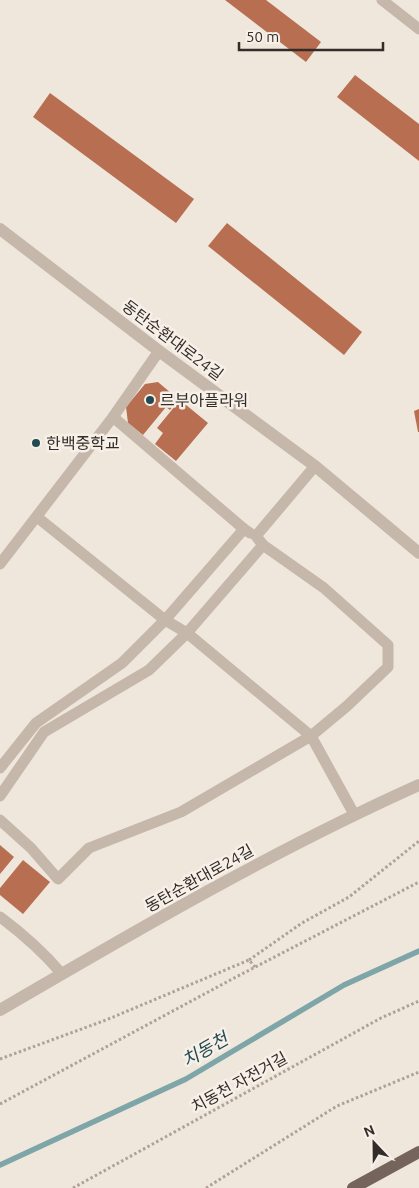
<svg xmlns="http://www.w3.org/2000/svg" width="419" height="1188" font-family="Ubuntu,'Noto Sans KR',sans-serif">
<rect width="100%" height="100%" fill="#efe7dc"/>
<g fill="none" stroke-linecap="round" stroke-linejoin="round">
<path stroke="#7ea5a8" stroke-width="5.5" d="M0,1165l186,-86 158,-94 75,-34"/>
</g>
<g fill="#b86e51">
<path d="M225,0h41l55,42 -15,20z"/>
<path d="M355,75l64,49v37l-82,-64z"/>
<path d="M50,93l144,106 -18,24 -143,-106z"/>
<path d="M227,223l135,109 -18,23 -136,-109z"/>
<path d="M158,382l20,17 -8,11 -4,-3 -23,28 -15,-12 -2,-16 19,-23z"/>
<path d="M180,400l28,23 -32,38 -21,-17 8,-11 -6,-5z"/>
<path d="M419,409v23h-1l-4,-21z"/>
<path d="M0,845l14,12 -14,17z"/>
<path d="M23,860l27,22 -27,32 -23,-19v-7z"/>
</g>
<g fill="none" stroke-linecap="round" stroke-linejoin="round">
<g stroke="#b1a194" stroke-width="3" stroke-dasharray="2.5 2.5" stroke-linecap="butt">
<path d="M249,960l53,-37 47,-26 70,-56"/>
<path d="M0,1059l106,-39 143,-60 6,7"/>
<path d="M0,1104l236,-127 183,-95"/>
<path d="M73,1188l308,-170 38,-17"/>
<path d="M206,1188l131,-82 82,-34"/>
</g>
<g stroke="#c5b7a9" stroke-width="11">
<path d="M382,0l37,29"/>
<path d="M113,417l131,112 6,4"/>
<path d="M37,517l128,103 22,13 124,103 43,78"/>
<path d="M0,564l113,-147 46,-66"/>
<path d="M0,768l36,-45 86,-60 43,-43 79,-91"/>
<path d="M0,796l44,-64 105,-62 38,-37 76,-88"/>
<path d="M0,820l31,28 27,31 31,-31 92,-36 130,-76 36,-30 41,-39v-22l-64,-57 -61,-43 -7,-9 59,-70"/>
<path d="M0,917c23,17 43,35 62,57"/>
</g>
<g stroke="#c5b7a9" stroke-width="12">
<path d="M0,229l159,122 156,115 104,87"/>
<path d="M0,1010c137,-80 274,-160 419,-225"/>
</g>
<path stroke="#74645b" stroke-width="12" d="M353,1188l66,-36"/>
</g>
<g fill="#224b50" stroke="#f7f0e8" stroke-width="2">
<circle cx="150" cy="400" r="5"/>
<circle cx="36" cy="443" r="5"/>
</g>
<g text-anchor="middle" stroke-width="5" stroke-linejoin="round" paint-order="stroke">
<g font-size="16" fill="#332c28" stroke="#f7f0e8">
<text transform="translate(173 340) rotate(37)" y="6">동탄순환대로24길</text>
<text transform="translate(199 878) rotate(-29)" y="6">동탄순환대로24길</text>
<text transform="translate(239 1082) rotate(-29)" y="6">치동천 자전거길</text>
</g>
<g font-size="16" fill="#332c28" stroke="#f7f0e8" text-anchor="start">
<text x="160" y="406">르부아플라워</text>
<text x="46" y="449">한백중학교</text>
</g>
<g font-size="18" font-style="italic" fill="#224b50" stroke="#f7f0e8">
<text transform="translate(205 1050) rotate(-30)" y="6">치동천</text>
</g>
</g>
<g transform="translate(374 1143) rotate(338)" stroke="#f7f0e8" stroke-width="4" paint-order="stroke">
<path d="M0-4L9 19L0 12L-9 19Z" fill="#332c28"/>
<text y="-8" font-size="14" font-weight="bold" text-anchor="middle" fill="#332c28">N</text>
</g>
<path d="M239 42v8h144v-8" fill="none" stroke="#332c28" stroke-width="2.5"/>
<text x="246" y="42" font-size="15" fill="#332c28" stroke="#f7f0e8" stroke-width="4" paint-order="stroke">50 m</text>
</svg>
